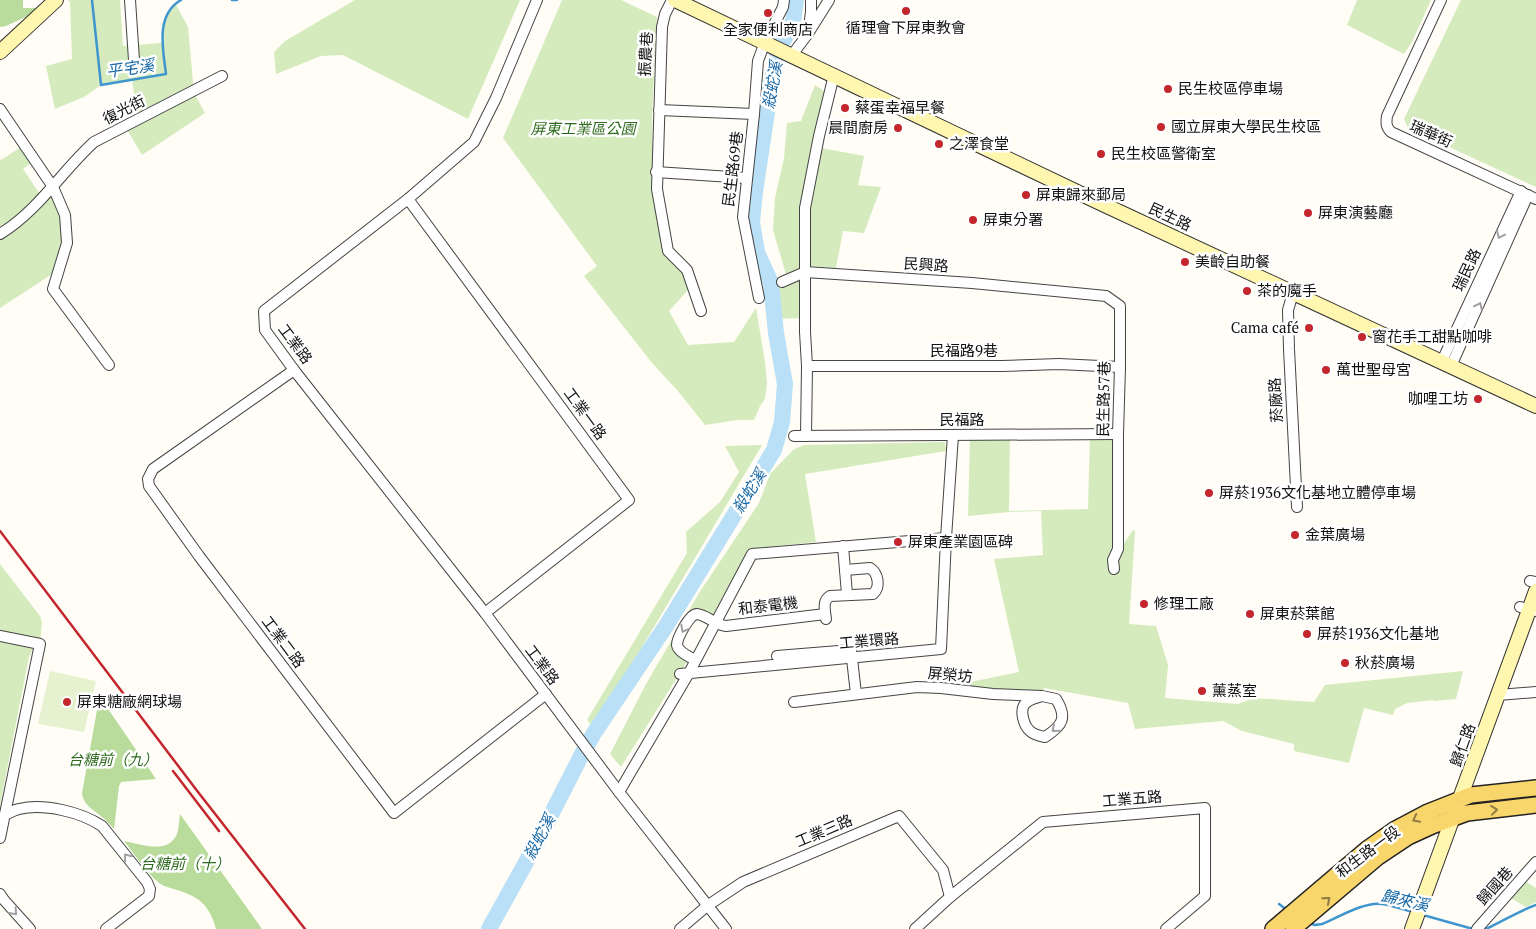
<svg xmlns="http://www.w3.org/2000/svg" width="1536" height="929" font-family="'PT Serif','Noto Sans TC',serif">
<rect width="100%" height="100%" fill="#fffdf5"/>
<g fill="#d5ebbd">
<path d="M68,0h52l3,46 39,-3c0,-14 4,-29 13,-40l13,24 6,66 11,20 -63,42 -16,-27 12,-6 -6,-42 -31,5 -17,12 -29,12 -9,-43 26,-7 -2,-57z"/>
<path d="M355,0h165l-52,119 -125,-64 -22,1 -45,18 -2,-22 11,-11z"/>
<path d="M562,0h59l36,17 -5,99 1,56 9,72 22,27 5,18 -20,22 19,34 46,-3 22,-34 9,54 2,21 -2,16 -5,7 -6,14h-17l-32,5 -28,-35 -25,-27 -68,-87 13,-10 -94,-128z"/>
<path d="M1357,0h74l-19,42 -8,12 -57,-29z"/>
<path d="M1461,0h75v187l-128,-59 -4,-9z"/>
<path d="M815,85l12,8 -11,54 48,9 -6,29 23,2 -17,46 -21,-2 -7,37 -30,-2 -1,52 -32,1 -7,-30 5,-6 15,-9 -13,-44 2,-32 9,-40 3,-35 14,-2z"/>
<path d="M24,145l11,15 -12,9 22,33 11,-11 12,58 -2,16 -66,43v-149l1,1z"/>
<path d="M1010,434l-1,77 79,-2 2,-75h28l-1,120 16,-24 2,1 -6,93 27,2 12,39 -3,33 73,6 16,-6 60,4 11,-17 138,-14 -7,28 -22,2v-1l-27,3 -12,6 -2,6 -29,-7 -15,55 -55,-12v-7l-52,-13 -19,-10 -88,8 -7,-26 -84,-15 -2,8 -101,-8 78,-16 -25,-113 49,-4 -2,-44 -32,1 -41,4 2,-81z"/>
<path d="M945,442l1,9 -141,23 11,68 -60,6 -4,1 -6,5 -36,66 -16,-7 -17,32 13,12 -69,110 -11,-13 36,-70 53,-91 60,-90 11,-29 24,-25 10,-4z"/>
<path d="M762,445l-168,283 -7,-8 100,-167 -1,-21 34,-30 19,-30 -14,-26z"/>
<path d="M0,564l40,52 2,6 -2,22 -7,5 -4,8 -29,148z"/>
<path d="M1525,881l11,7v14l-10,5 -17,-10z"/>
</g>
<g fill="#b9dc9c">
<path d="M0,0h23v8h22l-39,18 -6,1z"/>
<path d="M100,702l4,1 52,76 -35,3 -2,4 -5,43c-4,-4 -7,-8 -12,-12 -8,-7 -19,-12 -20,-24l16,-88z"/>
<path d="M180,814l82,115h-46c-6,-23 -16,-32 -39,-39 -5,-2 -13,-3 -18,-7 -13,-11 -24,-28 -35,-42 17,3 44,14 53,-7 2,-6 2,-14 3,-20z"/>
</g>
<path fill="#e6f2cf" d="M50,671l46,10 -12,51 -46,-8z"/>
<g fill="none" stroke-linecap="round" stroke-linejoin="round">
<g stroke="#3f96cf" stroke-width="2.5">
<path d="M92,0l9,85 65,-11c-3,-25 -11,-59 15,-74"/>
<path d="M232,0h5"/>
<path d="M1279,904l8,6"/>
<path d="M1423,915l50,14"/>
<path d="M1309,923l6,2 7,-1c15,-6 43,-23 60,-20 10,1 21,6 31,8"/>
<path d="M1486,929c17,-8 33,-18 50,-24"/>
</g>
<path stroke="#b9e0f7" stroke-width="16" d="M489,929l46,-83 46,-90 13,-23 72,-107 108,-176 8,-28 3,-38 -9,-51 -5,-50 -14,-31 -5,-30 3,-30 17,-113 7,-30 14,-27 3,-22"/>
<g stroke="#444" stroke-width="12">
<g id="street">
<path d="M130,0l4,60"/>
<path d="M537,0l-41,98 -22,44 -66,57 -144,112 1,19 29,40 191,243 134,179 107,137"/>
<path d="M672,0l-7,14 -3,13 -5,162 11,62 19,19 14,41"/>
<path d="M1441,0l-54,116c-1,7 -1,11 4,16l145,67"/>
<path d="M809,27l2,-15v-12"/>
<path d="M792,55l15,-20 22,-35"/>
<path d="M0,109l53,78 12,28 2,28 -14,46 56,76"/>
<path d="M659,110l95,4"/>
<path d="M656,172l90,6"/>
<path d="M408,199l221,301 -144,113"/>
<path d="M0,234c38,-23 62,-63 94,-92l128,-66"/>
<path d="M782,282l23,-10 167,11 134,13 14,10v61l-2,67v115l-5,11 1,9"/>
<path d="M1293,293l-5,17 1,39 8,158"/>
<path d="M759,298l-16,-81 11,-103 4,-53 7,-19 18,-35 1,-7"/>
<path d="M1442,361l79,-170"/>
<path d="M807,366h195l57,-2 61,3"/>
<path d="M1451,366l77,-171"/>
<path d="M294,370l-141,99 -5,10 1,7 50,70 195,257 152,-119"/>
<path d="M794,436l324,-2"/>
<path d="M806,436l1,-70 -2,-34v-124l14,-72 15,-61"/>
<path d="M843,546l4,48"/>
<path d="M1530,581l6,1"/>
<path d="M1520,607l16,4"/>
<path d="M826,619c-1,-9 -4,-18 4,-23l43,-2c8,-7 5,-21 -3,-26l-25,2"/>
<path d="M0,636l40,8 -40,194"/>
<path d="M777,656l74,-6 5,44"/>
<path d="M695,660c-5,-3 -17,-8 -18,-15 0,-7 13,-32 20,-31 10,1 18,11 29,12l99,-12"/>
<path d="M680,674l261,-25 5,-111 7,-103"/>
<path d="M1498,695l38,-3"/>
<path d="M794,702l123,-15 24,1 52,6 49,2 14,3c12,19 6,27 -11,38 -5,-1 -12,-3 -15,-6 -6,-5 -10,-19 -6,-26 4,-6 12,-7 18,-9"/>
<path d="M619,792l70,-119 63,-119 194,-16"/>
<path d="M5,815c4,-2 9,-5 14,-6 25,-6 62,3 83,17l45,56 3,7 -1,7 -43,33"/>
<path d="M0,894l4,6 26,29"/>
<path d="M680,929l27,-23 36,-24 156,-66 44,54 7,27"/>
<path d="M915,929l35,-32 93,-75 162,-14v88l-39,33"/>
<path d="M1477,929l59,-67"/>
</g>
</g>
<g stroke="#333" stroke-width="16">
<g id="secondary">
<path d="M675,0l421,201 440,205"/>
<path d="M0,52l56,-52"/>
<path d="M1412,929l124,-338"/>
</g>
</g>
<g stroke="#222" stroke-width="18">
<g id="primary">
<path d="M1273,929l94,-80 27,-19 34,-18 43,-17 65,-7"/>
<path d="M1293,929l85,-72 30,-20 24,-11 35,-13 69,-8"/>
</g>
</g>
<use href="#street" stroke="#fff" stroke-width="10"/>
<use href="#secondary" stroke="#fff6b0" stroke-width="14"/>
<use href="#primary" stroke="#f9d66b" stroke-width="15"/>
<g stroke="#c4262e" stroke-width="2.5">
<path d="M0,531l198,261 107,137"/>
<path d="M173,771l46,60"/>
</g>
</g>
<defs><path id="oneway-chevron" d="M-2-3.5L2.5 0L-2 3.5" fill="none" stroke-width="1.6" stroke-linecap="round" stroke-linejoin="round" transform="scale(1.25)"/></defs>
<g stroke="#a0a0a0">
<use href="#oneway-chevron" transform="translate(1500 235) rotate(115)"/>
<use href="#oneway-chevron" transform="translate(1479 306) rotate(-65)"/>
<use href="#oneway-chevron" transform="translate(684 629) rotate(118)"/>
<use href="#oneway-chevron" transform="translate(1055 729) rotate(139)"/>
<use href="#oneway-chevron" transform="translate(127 857) rotate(-129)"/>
<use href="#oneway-chevron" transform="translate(14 912) rotate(48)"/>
</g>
<g stroke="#917d42">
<use href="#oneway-chevron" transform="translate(1494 810) rotate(-6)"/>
<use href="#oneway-chevron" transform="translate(1416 819) rotate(153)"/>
<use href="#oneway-chevron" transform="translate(1327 900) rotate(-40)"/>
</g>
<g fill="#c4262e" stroke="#fff" stroke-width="2">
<circle cx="906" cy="11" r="5"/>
<circle cx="768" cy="13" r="5"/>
<circle cx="1168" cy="89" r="5"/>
<circle cx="845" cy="108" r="5"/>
<circle cx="1161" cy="127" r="5"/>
<circle cx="898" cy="128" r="5"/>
<circle cx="939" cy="144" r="5"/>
<circle cx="1101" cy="154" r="5"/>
<circle cx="1026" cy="195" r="5"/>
<circle cx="1308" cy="213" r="5"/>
<circle cx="973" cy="220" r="5"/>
<circle cx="1185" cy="262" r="5"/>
<circle cx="1247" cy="291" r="5"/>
<circle cx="1309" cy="328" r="5"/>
<circle cx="1362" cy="337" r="5"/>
<circle cx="1326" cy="370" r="5"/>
<circle cx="1478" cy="399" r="5"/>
<circle cx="1209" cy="493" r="5"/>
<circle cx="1295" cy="535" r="5"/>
<circle cx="898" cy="542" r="5"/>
<circle cx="1144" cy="604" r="5"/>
<circle cx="1250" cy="614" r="5"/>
<circle cx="1307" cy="634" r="5"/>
<circle cx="1345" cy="663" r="5"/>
<circle cx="1202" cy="691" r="5"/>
<circle cx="67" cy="702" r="5"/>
</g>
<g text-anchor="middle" stroke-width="5" stroke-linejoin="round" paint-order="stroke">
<g font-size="15" fill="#111" stroke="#fff" text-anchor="start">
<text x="906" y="33" text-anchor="middle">循理會下屏東教會</text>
<text x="768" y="35" text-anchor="middle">全家便利商店</text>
<text x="1178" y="94">民生校區停車場</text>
<text x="855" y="113">蔡蛋幸福早餐</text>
<text x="1171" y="132">國立屏東大學民生校區</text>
<text x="888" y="133" text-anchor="end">晨間廚房</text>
<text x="949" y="149">之澤食堂</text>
<text x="1111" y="159">民生校區警衛室</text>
<text x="1036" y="200">屏東歸來郵局</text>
<text x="1318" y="218">屏東演藝廳</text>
<text x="983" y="225">屏東分署</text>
<text x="1195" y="267">美齡自助餐</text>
<text x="1257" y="296">茶的魔手</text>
<text x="1299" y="333" text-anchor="end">Cama café</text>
<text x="1372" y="342">窗花手工甜點咖啡</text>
<text x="1336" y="375">萬世聖母宮</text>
<text x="1468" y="404" text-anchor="end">咖哩工坊</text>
<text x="1219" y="498">屏菸1936文化基地立體停車場</text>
<text x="1305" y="540">金葉廣場</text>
<text x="908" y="547">屏東產業園區碑</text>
<text x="1154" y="609">修理工廠</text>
<text x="1260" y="619">屏東菸葉館</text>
<text x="1317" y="639">屏菸1936文化基地</text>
<text x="1355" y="668">秋菸廣場</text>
<text x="1212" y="696">薰蒸室</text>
<text x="77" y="707">屏東糖廠網球場</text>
</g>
<g font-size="15" fill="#111" stroke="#fff">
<text transform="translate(646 54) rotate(-87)" y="5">振農巷</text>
<text transform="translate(124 110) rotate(-27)" y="5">復光街</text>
<text transform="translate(1431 134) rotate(24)" y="5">瑞華街</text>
<text transform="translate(733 169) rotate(-83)" y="5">民生路69巷</text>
<text transform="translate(1170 217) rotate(25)" y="5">民生路</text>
<text transform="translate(926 265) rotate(4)" y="5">民興路</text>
<text transform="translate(1467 270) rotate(-65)" y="5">瑞民路</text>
<text transform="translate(295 344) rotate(53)" y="5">工業路</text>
<text x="964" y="356">民福路9巷</text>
<text transform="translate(1104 399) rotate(-89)" y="5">民生路57巷</text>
<text transform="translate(1276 400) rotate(-93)" y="5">菸廠路</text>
<text transform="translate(585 414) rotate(54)" y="5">工業一路</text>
<text x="962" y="425">民福路</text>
<text transform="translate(768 606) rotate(-7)" y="5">和泰電機</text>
<text transform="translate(869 641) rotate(-5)" y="5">工業環路</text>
<text transform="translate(283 642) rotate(53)" y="5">工業二路</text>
<text transform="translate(542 665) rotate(53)" y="5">工業路</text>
<text transform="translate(950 675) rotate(5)" y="5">屏榮坊</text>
<text transform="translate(1463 745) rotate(-70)" y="5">歸仁路</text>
<text transform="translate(1132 799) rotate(-5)" y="5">工業五路</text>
<text transform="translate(824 831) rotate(-23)" y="5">工業三路</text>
<text transform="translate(1368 852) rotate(-37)" y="5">和生路一段</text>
<text transform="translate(1495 886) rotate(-48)" y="5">歸國巷</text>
</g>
<g font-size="15" font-style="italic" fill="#2f6b1f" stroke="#fff">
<text x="583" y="134">屏東工業區公園</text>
<text x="113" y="765">台糖前（九）</text>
<text x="185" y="869">台糖前（十）</text>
</g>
<g font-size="16" font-style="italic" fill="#1768a6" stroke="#fff">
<text transform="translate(130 68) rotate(-8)" y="6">平宅溪</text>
<text transform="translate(772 85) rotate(-80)" y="6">殺蛇溪</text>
<text transform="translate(749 491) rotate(-58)" y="6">殺蛇溪</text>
<text transform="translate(539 837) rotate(-62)" y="6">殺蛇溪</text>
<text transform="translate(1405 900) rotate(13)" y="6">歸來溪</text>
</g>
</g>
</svg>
